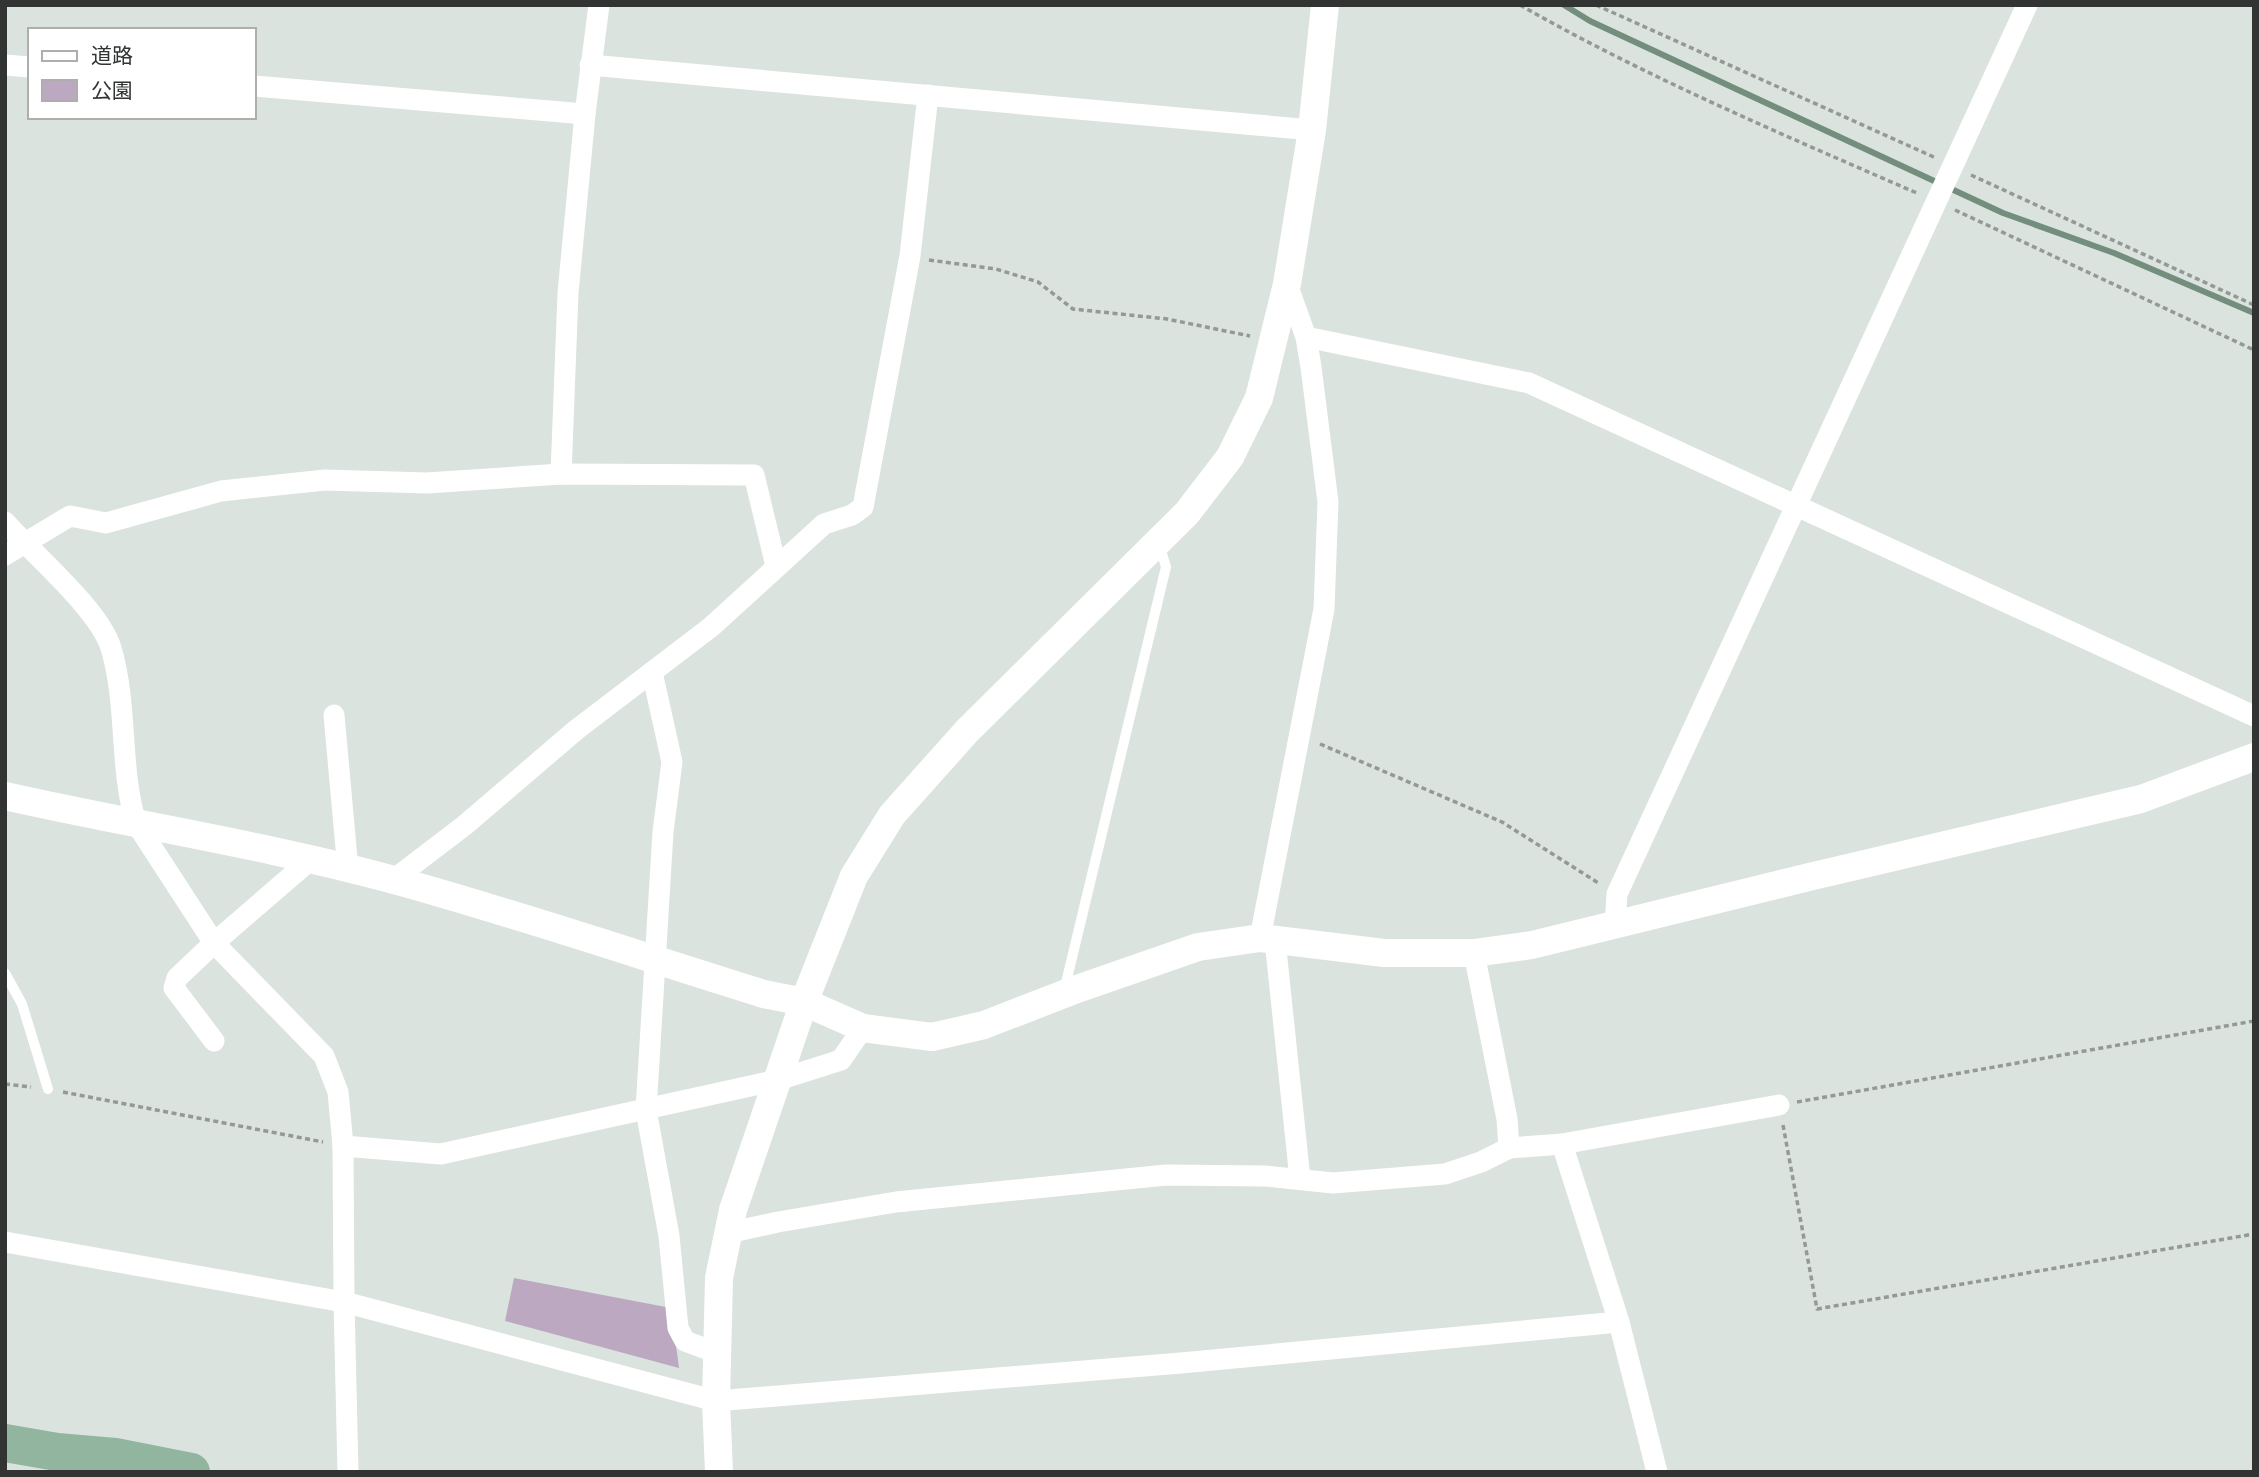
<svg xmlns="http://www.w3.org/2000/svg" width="2259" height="1477" font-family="Inter,'Noto Sans JP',sans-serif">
<rect width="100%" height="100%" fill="#dbe3de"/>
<path fill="#bca8c1" d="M514,1278l157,30 8,60 -174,-47z"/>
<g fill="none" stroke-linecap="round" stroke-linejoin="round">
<path stroke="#748e7e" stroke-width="6" d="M1564,5l26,16 413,192 111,40 140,60"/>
<path stroke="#91b59f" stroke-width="38" d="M5,1443l52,9 58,5 76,15"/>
<g stroke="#939995" stroke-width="3.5" stroke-dasharray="5 3.5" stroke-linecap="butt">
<path d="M1520,5c128,73 264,130 399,189"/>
<path d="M1596,5l340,153"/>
<path d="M1971,175l283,130"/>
<path d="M1955,210l299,140"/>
<path d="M929,260l67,9 42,13 35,27 94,10 83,17"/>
<path d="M1320,744l182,78 98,62"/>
<path d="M5,1084l26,3"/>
<path d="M63,1092l260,50"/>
<path d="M1797,1102l457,-81"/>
<path d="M1783,1125l34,184 437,-75"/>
</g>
<g stroke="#fff" stroke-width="10">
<path d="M5,973l17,31 26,85"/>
<path d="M1064,991l102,-424 -7,-23"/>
</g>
<g stroke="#fff" stroke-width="21">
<path d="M5,65l25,2"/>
<path d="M590,65l722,65"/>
<path d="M254,86l331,28"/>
<path d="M1306,337l223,46 725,333"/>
<path d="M561,474l7,-181 17,-179 14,-109"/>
<path d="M5,522c29,33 94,87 106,126 17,57 8,119 25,175l78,120 110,113 14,36 5,54 1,156 4,170"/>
<path d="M5,555l65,-39 36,7 115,-32 104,-11 102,3 134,-9 193,1 22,91"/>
<path d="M652,672l20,90 -9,70 -17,278 23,126 9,92 7,13 32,12"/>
<path d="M334,715l14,155"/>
<path d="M393,880l72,-55 111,-95 135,-103 113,-103 28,-9 11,-8 47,-251 18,-161"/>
<path d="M1615,926l2,-32 410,-889"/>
<path d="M1260,938l64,-329 4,-107 -17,-135 -5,-30 -19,-53"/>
<path d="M1275,940l25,239"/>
<path d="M1474,953l33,166 2,29 53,-4 217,-39"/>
<path d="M214,1041l-40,-53 3,-10 37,-35 95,-82"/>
<path d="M1562,1144l57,178 38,150"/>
<path d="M343,1146l98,8 337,-74 63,-20 22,-32"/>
<path d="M728,1233l50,-11 118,-20 270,-27 99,1 68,7 112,-9 36,-12 28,-14"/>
<path d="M5,1242l339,60 372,99 465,-38 438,-41"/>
</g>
<g stroke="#fff" stroke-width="28">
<path d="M5,796c129,29 261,49 389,84 124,34 247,76 370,114l40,8 59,26 69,9 52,-12 93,-36 121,-42 62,-9 124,15h90l58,-8 277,-68 332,-78 113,-42"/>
<path d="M719,1472l-3,-71 3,-123 14,-68 71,-208 50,-126 38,-61 75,-84 220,-218 43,-56 29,-59 28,-114 25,-154 13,-125"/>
</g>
</g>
<rect width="2259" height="1477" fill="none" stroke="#313432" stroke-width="14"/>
<rect x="28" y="28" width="228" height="91" fill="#ffffff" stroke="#adaead" stroke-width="2"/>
<rect x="42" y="51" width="35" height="10" fill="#ffffff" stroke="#adaead" stroke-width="2"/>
<text x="91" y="63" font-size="21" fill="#313432">道路</text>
<rect x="42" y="80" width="35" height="21" fill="#bca8c1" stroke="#adaead" stroke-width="2"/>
<text x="91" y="98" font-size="21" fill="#313432">公園</text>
</svg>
